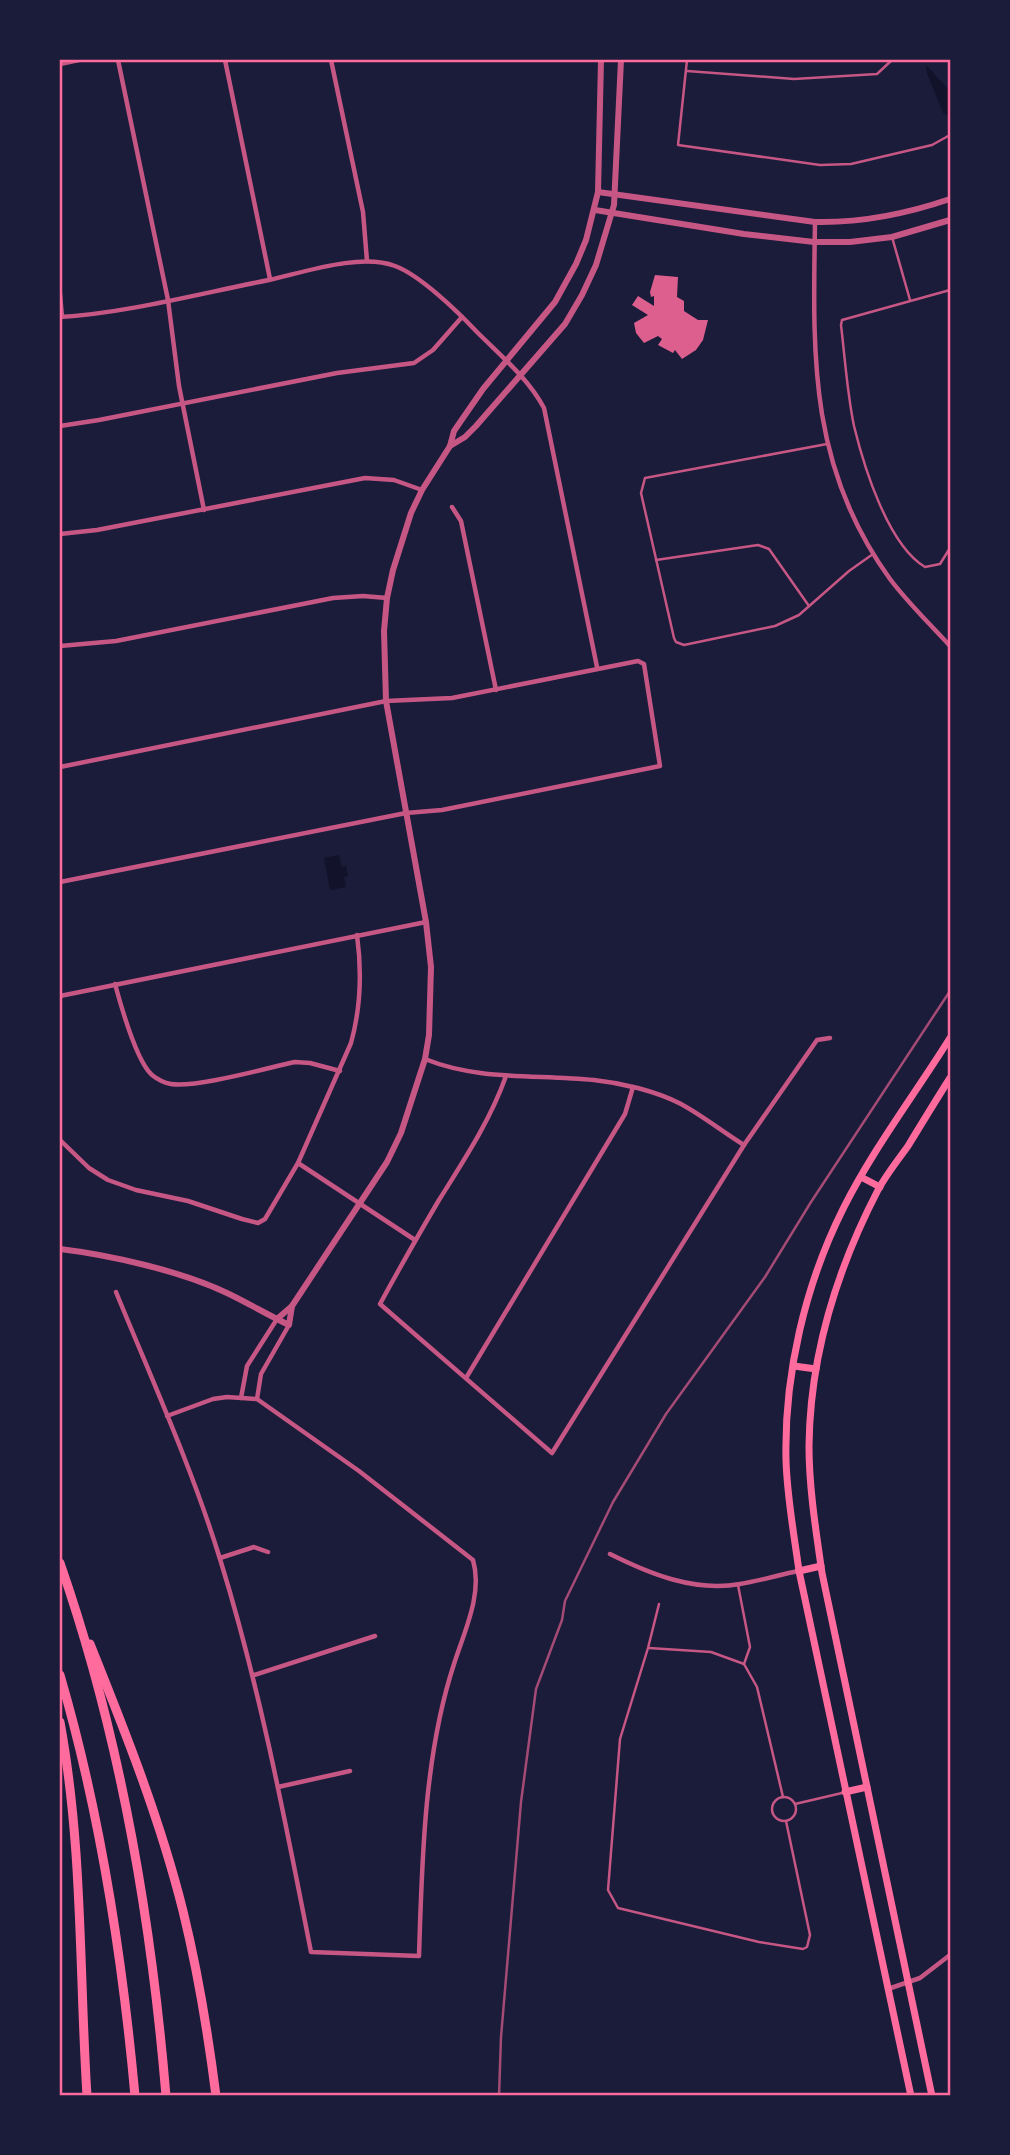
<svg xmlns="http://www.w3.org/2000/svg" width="1010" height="2155" font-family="Rubik,sans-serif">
<rect width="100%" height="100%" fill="#1b1b3a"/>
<g fill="#12122b">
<path d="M926,65l24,26v25l-7,-3 -16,-40z"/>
<path d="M339,855l3,12 4,-1 2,10 -4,1 2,10 -16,3 -6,-32z"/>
</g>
<path fill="#dd5f8e" d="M655,275l23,2 -1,20 7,4v10l14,9h10l-5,20 -7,10 -14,9 -7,-9 -2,3 -15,-8 4,-6 -4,-3 -14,7 -8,-10 -2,-10 14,-8 -16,-10 6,-9 16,10v-10l-3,1 -1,-5z"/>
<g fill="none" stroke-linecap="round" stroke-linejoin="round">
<g stroke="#c65784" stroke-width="2.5">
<path d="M687,60l-9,85 142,20 31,-1 81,-19 18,-10"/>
<path d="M687,71l107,8 83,-5 15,-14"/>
<path d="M892,237l18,63"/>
<path d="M950,290l-108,30 -1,5c4,33 6,67 13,101 10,41 34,119 71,141l15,-3 10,-16"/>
<path d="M827,444l-182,34 -4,15 33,145 2,4 8,3 91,-19 24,-11 50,-44 24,-17"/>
<path d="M656,560l102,-15 11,4 40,57"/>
<path d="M738,1585l12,62 -6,17 13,23 26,110"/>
<path d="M659,1604l-11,44 -28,91 -12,151 10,18 141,34 44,7 4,-2 3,-12 -24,-114"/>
<path d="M649,1648l62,4 33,12"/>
<circle cx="784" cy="1809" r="12"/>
<path d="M795,1804l47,-11"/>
</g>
<g stroke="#c65784" stroke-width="4.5">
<path d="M118,60l50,240 11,86 25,124"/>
<path d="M225,60l45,219"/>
<path d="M331,60l32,152 4,49"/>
<path d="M60,64l19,-4"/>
<path d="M815,222c-2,132 -7,244 75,357 18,24 40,45 60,67"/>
<path d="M60,294l2,23"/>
<path d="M60,317c67,-4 142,-24 209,-37 36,-8 91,-27 126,-14 25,9 63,46 82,66 24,24 51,46 67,76l53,259"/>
<path d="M60,426l39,-6 238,-47 77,-10 19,-13 29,-33"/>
<path d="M452,507l9,14 35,169"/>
<path d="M60,534l37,-4 268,-52 29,2 28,10"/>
<path d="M60,646l56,-5 217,-43 30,-2 24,2"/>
<path d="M60,767l326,-66 66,-3 186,-37 6,3 16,102 -218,44 -36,3 -346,69"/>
<path d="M115,984c6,22 21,77 37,91 5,4 13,8 19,9 25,4 96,-16 124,-22l15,1 30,8"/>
<path d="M60,996l366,-74"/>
<path d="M425,1059c54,22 112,15 169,21 28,3 62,11 87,24 22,12 42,28 63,41"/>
<path d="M506,1076c-16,45 -42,84 -67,124 -20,34 -40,69 -59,104l172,149 192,-308 73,-105 13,-2"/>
<path d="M60,1140l29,28 19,12 28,10 52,11 54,18 16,4 7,-4 33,-56 53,-120c10,-36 11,-71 6,-108"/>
<path d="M298,1163l117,77"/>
<path d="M116,1292c36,88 76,176 104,267 40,129 65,261 91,393l108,4c3,-95 5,-201 35,-292 10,-32 29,-70 19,-104l-114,-89 -102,-72 -30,-2 -14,2 -46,17"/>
<path d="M466,1378l159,-264 8,-27"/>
<path d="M241,1398l6,-32 30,-47"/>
<path d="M257,1399l4,-25 28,-49"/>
<path d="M610,1554c40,20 84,38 130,30 19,-3 39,-9 58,-13"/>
<path d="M220,1558l34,-11 14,5"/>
<path d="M254,1675l121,-39"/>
<path d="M278,1787l72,-16"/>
<path d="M888,1989l32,-11 30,-23"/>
</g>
<g stroke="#c65784" stroke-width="6">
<path d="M598,192l217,30c47,1 91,-8 135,-23"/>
<path d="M595,210l149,24 70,8h36l42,-5 58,-17"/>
<path d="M450,446l15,-9 11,-11 89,-102 17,-29 14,-30 18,-60 7,-145"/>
<path d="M60,1249c50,6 121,22 167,44 21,10 41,22 62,32l3,-19"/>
<path d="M277,1319l15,-13 95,-144 14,-29 24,-74 4,-24 2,-68 -5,-45 -40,-221 -2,-70 3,-33 6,-28 18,-57 11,-23 28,-44 4,-15 29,-42 72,-87 21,-38 10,-24 12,-48 3,-132"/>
</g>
<g stroke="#ff6b9d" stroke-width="7">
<path d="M861,1177l19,10"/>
<path d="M794,1366l22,3"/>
<path d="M799,1571l22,-5"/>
<path d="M845,1792l22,-5"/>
<path d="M911,2096l-112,-525c-5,-37 -12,-74 -13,-111 -2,-85 19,-175 57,-251 30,-60 72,-115 107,-171"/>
<path d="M932,2096l-110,-523c-6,-42 -13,-85 -13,-127 1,-89 28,-177 69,-256 8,-15 20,-30 30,-44 14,-23 28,-46 42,-68"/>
</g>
<g stroke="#ff6b9d" stroke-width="9">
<path d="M60,1563c60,172 91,352 106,533"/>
<path d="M90,1644c35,87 70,175 93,267 15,61 25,122 33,185"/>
<path d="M60,1675c40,137 62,278 75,421"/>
<path d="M60,1722c23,124 19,248 27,374"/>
</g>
<path stroke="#a44b75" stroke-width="2.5" d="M499,2096l2,-59 20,-235 15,-113 26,-69 3,-19 48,-99 53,-88 99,-137 46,-75 139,-211"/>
</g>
<rect width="1010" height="2155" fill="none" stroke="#1b1b3a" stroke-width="122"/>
<rect x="61" y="61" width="888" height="2033" fill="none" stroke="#ff6b9d" stroke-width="2.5"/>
</svg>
